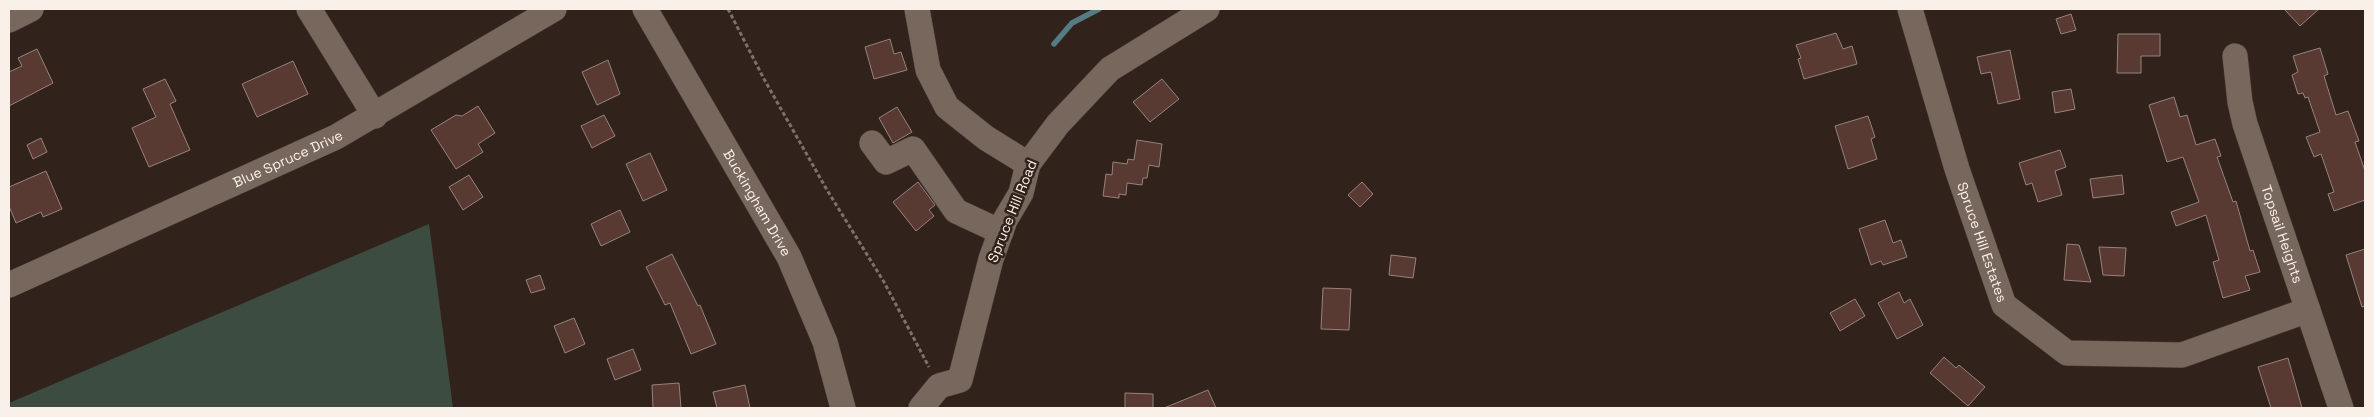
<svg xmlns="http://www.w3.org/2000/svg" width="2374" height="417" font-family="'Space Grotesk',sans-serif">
<rect width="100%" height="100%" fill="#31231b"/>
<path fill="#3d4c41" d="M429,224l24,184h-444v-5z"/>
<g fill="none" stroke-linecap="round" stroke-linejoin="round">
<path stroke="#547c82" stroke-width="5.5" d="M1054,44l18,-21 27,-14"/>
</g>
<g fill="#583a33" stroke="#97827e">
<path d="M2284,9h35l-19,17z"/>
<path d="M2071,14l5,16 -15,4 -5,-15z"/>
<path d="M1836,33l7,16 9,-3 5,18 -53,15 -6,-20 3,-1 -5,-13z"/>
<path d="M2118,34h42v22h-19v17h-24z"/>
<path d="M890,39l4,15 7,-2 6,18 -33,9 -9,-32z"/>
<path d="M2320,48l8,26 -4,2 12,39 12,-4 11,30 -4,1 10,29v29l-31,11 -6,-17 6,-2 -13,-38 -7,3 -8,-20 14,-5 -12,-35 -3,1 -2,-5 -5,1 -6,-19 6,-3 -5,-16z"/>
<path d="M37,49l16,34 -44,23v-34l13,-6 -4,-8z"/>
<path d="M2010,50l10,49 -22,5 -7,-32 -10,2 -4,-17z"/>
<path d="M608,60l12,34 -23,11 -15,-33z"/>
<path d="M293,61l15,33 -51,23 -15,-33z"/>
<path d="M165,79l11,22 -6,3 20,46 -41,17 -17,-39 24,-11 -13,-28z"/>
<path d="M1162,79l17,20 -29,23 -17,-20z"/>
<path d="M2071,89l4,20 -20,4 -3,-21z"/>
<path d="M2174,97l6,20 7,-2 9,30 19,-6 6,17 -4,1 16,45 3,-1 14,50 3,-1 7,22 -15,4 5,14 -27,8 -10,-36 6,-2 -13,-45 -30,11 -5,-14 28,-10 -16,-45 -16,5 -18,-57z"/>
<path d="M478,106l17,27 -17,11 5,8 -27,17 -25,-39 25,-15 6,1z"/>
<path d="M897,107l15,25 -19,11 -14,-25z"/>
<path d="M604,115l11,21 -23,12 -11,-22z"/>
<path d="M1868,116l7,21 -4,2 6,20 -29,10 -13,-43z"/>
<path d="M41,138l6,14 -14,7 -6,-14z"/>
<path d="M1137,140l25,4 -3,23 -10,-2 -2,13h-4l-1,7 -15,-2 -1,12 -7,-1v4l-16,-2 3,-22 6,1 1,-13 14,2 1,-5 6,1z"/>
<path d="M2060,150l6,17 -11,4 7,24 -24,7 -6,-19 -6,2 -7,-22z"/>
<path d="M650,153l17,37 -24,11 -17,-37z"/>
<path d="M46,171l16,38 -19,8 -2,-5 -25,11 -7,-17v-19z"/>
<path d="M469,175l14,22 -20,13 -14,-23z"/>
<path d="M2122,175l2,19 -31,4 -3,-19z"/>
<path d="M918,182l17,23 -6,5 5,6 -18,15 -23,-29z"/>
<path d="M1362,182l11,12 -13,13 -12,-12z"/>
<path d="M620,210l10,22 -29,14 -10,-22z"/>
<path d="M1885,220l8,23 8,-3 6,17 -24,8 -2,-4 -10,4 -12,-36z"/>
<path d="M2067,244l12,1 12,37 -27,-2z"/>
<path d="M2099,247l27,1 -2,28 -21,-1z"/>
<path d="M2365,249v57l-3,1 -16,-52z"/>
<path d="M672,254l26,52 2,-1 16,39 -25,10 -21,-51 -5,2 -19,-38z"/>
<path d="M1391,255l25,3 -3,20 -24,-3z"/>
<path d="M540,275l5,14 -14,4 -5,-13z"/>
<path d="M1323,288l28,1 -2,41 -28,-1z"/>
<path d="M1899,292l5,11 6,-4 13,26 -26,14 -19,-36z"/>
<path d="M1855,299l10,17 -25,15 -10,-18z"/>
<path d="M574,318l11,26 -20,9 -11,-27z"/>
<path d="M633,349l8,21 -26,10 -8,-21z"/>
<path d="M1944,357l12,11 3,-3 26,22 -17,19 -38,-33z"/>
<path d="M2288,358l14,50h-31l-13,-41z"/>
<path d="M679,383l2,25h-28l-1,-23z"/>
<path d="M745,385l5,23h-33l-4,-16z"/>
<path d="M1208,390l8,18h-52z"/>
<path d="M1125,393l28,1v14h-28z"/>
</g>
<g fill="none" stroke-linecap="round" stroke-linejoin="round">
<g stroke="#4a3f37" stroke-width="26">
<g id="minor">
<path d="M309,9l66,107"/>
<path id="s1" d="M645,9l144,248 36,85 18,66"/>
<path d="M917,9l11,61 19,37 39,31 42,26"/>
<path id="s2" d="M1910,9l47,160 47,136 63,48 115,2 126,-45"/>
<path d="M9,20l22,-11"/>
<path id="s3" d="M2235,56l5,46 5,22 96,284"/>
<path d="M872,143l14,19 27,-13 43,62 45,21"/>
<path id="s4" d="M9,285l327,-148 218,-128"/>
<path d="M921,408l18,-22 21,-6 31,-121 14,-39 16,-27 7,-29 30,-40 52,-55 97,-60"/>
</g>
</g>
<path stroke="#7d7169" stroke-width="3" stroke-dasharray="4 2.5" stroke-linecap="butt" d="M728,9l36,70 63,111 57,92 45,85"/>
<use href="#minor" stroke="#77675d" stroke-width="25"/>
</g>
<g text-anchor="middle" stroke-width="5" stroke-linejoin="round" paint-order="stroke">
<g font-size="14" fill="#f9f0ea" stroke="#31231b">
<text dy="5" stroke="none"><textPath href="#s4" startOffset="306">Blue Spruce Drive</textPath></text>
<text dy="5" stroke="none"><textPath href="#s1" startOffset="224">Buckingham Drive</textPath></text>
<text transform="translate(1012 211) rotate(-68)" y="5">Spruce Hill Road</text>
<text dy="5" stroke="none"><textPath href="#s3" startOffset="185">Topsail Heights</textPath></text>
<text dy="5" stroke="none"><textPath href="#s2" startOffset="244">Spruce Hill Estates</textPath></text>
</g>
</g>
<rect width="2374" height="417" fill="none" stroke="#f9f0ea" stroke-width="20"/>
</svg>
